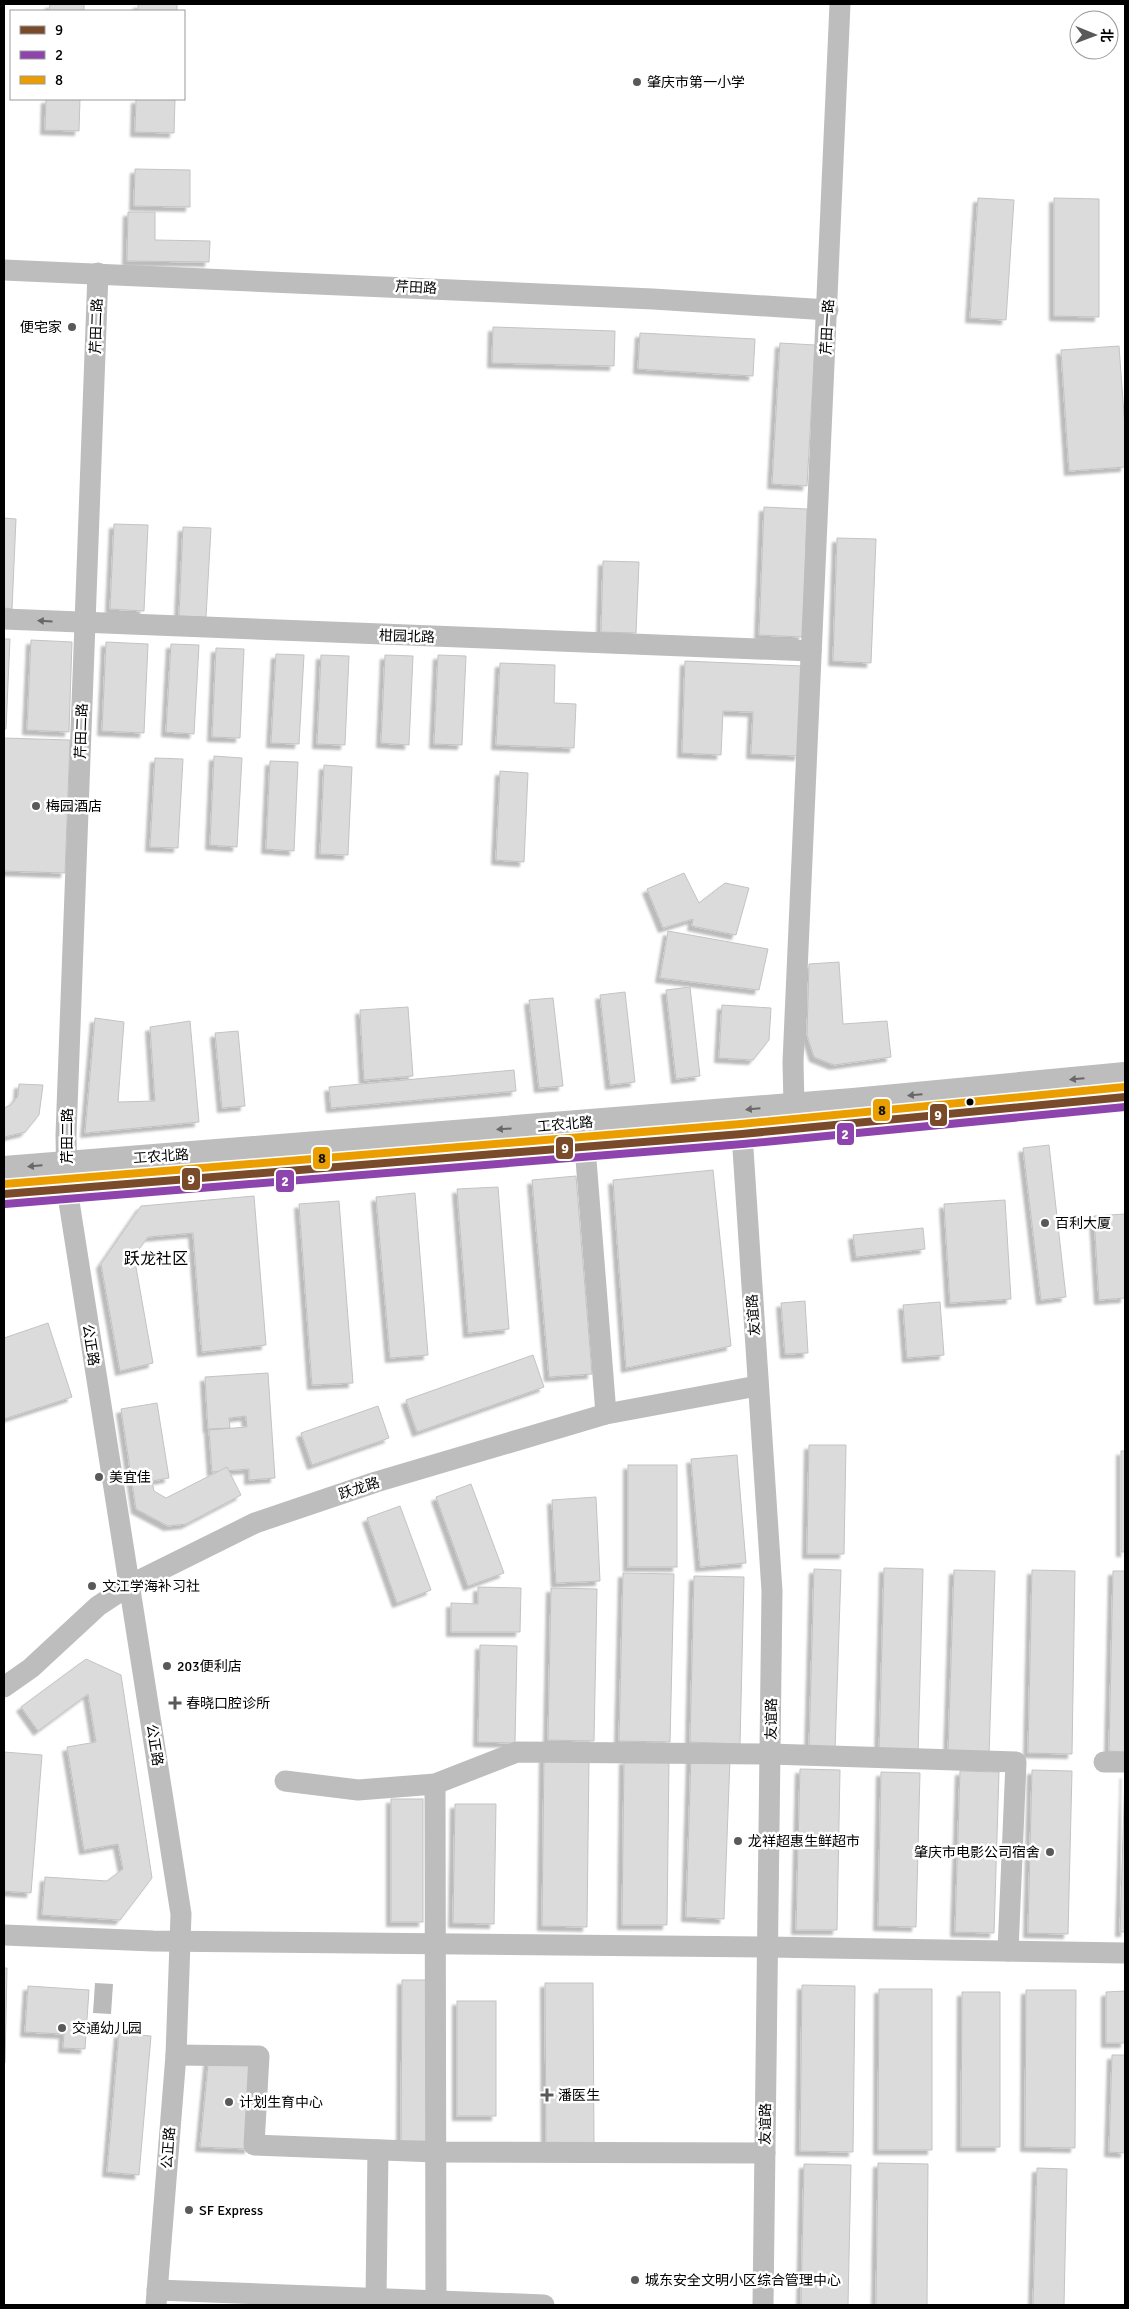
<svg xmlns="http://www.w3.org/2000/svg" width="1129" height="2309" font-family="Signika,'Noto Sans SC',sans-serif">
<defs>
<filter id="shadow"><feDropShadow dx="-4.5" dy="4.5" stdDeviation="1" flood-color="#0004"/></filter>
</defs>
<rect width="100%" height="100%" fill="#fff"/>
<path fill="#bababa" d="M95,1983l18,1 -2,30 -18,-1z"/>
<g fill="#dbdbdb" stroke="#c3c3c3" filter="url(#shadow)">
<path d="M50,4h34v7h-35z"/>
<rect x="138" y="4" width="39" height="7"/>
<path d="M46,99h34l-1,32 -34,-1z"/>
<path d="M136,99h39l-1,34 -39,-1z"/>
<path d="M135,169l55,1v37l-56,-1z"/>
<path d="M978,198l36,2 -8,120 -36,-2z"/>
<path d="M1054,198l45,1v118l-45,-1z"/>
<path d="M128,212h27v28l55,1 -1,21 -82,-1z"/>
<path d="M493,327l122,4 -1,35 -122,-3z"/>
<path d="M640,333l115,6 -2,37 -115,-7z"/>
<path d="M780,343l35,2 -8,141 -35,-2z"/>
<path d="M1119,346l6,82v39l-56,4 -8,-121z"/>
<path d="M764,507l43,2 -4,128 -44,-2z"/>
<path d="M4,518l12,1 -4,90 -8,-1z"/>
<path d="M114,524l34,1 -4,86 -34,-2z"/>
<path d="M183,527l28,1 -5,89 -27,-1z"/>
<path d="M837,538l39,1 -5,124 -38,-2z"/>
<path d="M603,561l36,1 -3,71 -35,-1z"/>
<path d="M4,639h6l-4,90h-2z"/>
<path d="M31,640l41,2 -3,90 -42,-2z"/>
<path d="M106,642l42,2 -4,89 -42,-2z"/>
<path d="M171,644l28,1 -5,89 -28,-2z"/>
<path d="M216,648l28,1 -4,89 -28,-1z"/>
<path d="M276,654l28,1 -5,89 -28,-1z"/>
<path d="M321,655l28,1 -4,89 -28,-1z"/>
<path d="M385,655l28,1 -4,89 -28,-2z"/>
<path d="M438,655l28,1 -4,89 -28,-1z"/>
<path d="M685,661l117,5 -3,90 -48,-2 2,-42 -30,-1 -2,44 -39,-2z"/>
<path d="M500,663l55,2 -1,38 22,1 -2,44 -78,-3z"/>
<path d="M4,738l66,2 -5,133 -61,-2z"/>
<path d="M214,756l28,2 -5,89 -27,-2z"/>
<path d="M155,758l28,1 -5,89 -28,-1z"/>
<path d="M270,761l28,1 -4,89 -28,-2z"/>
<path d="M324,765l28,2 -4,88 -28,-1z"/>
<path d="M500,771l28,2 -4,89 -28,-2z"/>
<path d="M684,873l15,30 26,-20 24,5 -13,47 -44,-9 1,-7 -30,9 -16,-39z"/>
<path d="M668,931l100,18 -9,41 -99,-12z"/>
<path d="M839,962l4,62 44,-3 4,36 -57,8 -20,-8 -7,-22 2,-71z"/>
<path d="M690,987l10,89 -24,3 -10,-89z"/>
<path d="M625,992l10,90 -25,3 -10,-90z"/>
<path d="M553,998l10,88 -24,2 -10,-88z"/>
<path d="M722,1005l49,3 -2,32 -16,20 -34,-2z"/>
<path d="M408,1007l5,69 -49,4 -4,-70z"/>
<path d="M95,1018l29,4 -6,80 37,-1 -5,-74 40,-6 9,101 -114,11z"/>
<path d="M238,1031l7,75 -23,2 -7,-75z"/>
<path d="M514,1070l2,21 -185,17 -2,-21z"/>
<path d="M19,1084l24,1 -4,30 -14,17 -21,5v-29l7,-3 7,-9z"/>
<path d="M1049,1145l17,152 -25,3 -18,-152z"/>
<path d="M713,1170l18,176 -105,22 -13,-188z"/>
<path d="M576,1176l16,198 -43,3 -17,-197z"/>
<path d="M498,1187l11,142 -41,4 -11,-144z"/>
<path d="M415,1193l13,162 -38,3 -14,-161z"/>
<path d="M254,1196l12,149 -64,7 -9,-119 -45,4 -14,19 19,107 -33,8 -19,-107 40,-58z"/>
<path d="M1005,1200l6,99 -61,4 -6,-99z"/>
<path d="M339,1201l14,182 -41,2 -13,-181z"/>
<path d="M1125,1214v84l-26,2 -5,-84z"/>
<path d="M923,1228l2,21 -69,8 -3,-22z"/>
<path d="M805,1301l3,52 -23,1 -4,-51z"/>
<path d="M940,1302l4,53 -37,3 -4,-53z"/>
<path d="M48,1323l24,74 -68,22v-81z"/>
<path d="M533,1355l11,32 -127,45 -11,-32z"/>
<path d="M268,1373l7,105 -26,2v-11l-37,3 -3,-42 38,-3 -1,-11 -17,2 1,10 -22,1 -3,-52z"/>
<path d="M157,1403l12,75 -17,3 2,10 12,7 61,-31 14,28 -55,29 -18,2 -32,-17 -15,-100z"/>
<path d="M378,1406l11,32 -77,27 -11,-32z"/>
<path d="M809,1445h37l-2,109h-37z"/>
<rect x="1121" y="1451" width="4" height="101"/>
<path d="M737,1455l9,108 -46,4 -9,-108z"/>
<rect x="628" y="1465" width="49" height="102"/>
<path d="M471,1484l33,89 -36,13 -32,-89z"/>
<path d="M596,1497l4,84 -44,2 -4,-83z"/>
<path d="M400,1506l31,84 -34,13 -30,-85z"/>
<path d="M884,1568l39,1 -5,187 -39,-1z"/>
<path d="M814,1569l27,1 -6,181 -26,-1z"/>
<path d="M954,1570l41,1 -6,184 -41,-1z"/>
<path d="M1032,1570l43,1 -3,183 -44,-1z"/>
<path d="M1113,1571h12v181l-16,-1z"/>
<path d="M623,1573l51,1 -4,168 -51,-1z"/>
<path d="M694,1576l50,1 -4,167 -50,-2z"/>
<path d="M478,1587l43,1 -1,44h-69v-29l27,1z"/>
<path d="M551,1588l46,1 -3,152 -46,-1z"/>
<path d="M480,1645l37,1 -2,97 -37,-1z"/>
<path d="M86,1659l35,16 31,203 -32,42 -78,-5 3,-38 62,4 16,-12 -5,-25 -34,6 -17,-103 29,-5 -8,-48 -50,37 -17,-24z"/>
<path d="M4,1752l38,3 -11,138 -27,-2z"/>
<path d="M544,1757h45l-2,170 -45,-1z"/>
<path d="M691,1757l39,1 -6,161 -38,-2z"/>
<path d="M624,1760h45l-2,165h-45z"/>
<path d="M800,1769l40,1 -3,160h-41z"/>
<path d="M1032,1770l40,1 -4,163 -40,-1z"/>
<path d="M960,1771l39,1 -5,161 -39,-1z"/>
<path d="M881,1772l39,1 -4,154 -38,-1z"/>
<path d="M1125,1774v158h-5z"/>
<rect x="391" y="1799" width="32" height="123"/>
<path d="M455,1804h41l-2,120 -41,-1z"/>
<path d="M4,1968h3l-2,95h-1z"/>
<path d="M402,1980h30l-1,161h-30z"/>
<path d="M545,1983h48l1,160h-48z"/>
<path d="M802,1985l53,1 -2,166 -53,-1z"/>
<path d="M28,1986l61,4 -4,59 -22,-1 1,-14 -39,-2z"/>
<path d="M879,1989h53v161h-54z"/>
<path d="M1026,1990h50l-1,158 -50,-1z"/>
<path d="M1125,1991v52h-19v-51z"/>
<path d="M962,1992h38v155h-39z"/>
<rect x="457" y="2001" width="39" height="115"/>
<path d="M119,2033l32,3 -12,139 -32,-3z"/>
<path d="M209,2055l50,1 -10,93 -49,-2z"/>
<path d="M1112,2055h13v98l-16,-1z"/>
<path d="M878,2163l50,1 -1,141h-51z"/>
<path d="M804,2164l47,1 -3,140h-47z"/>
<path d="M1037,2168l30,1 -3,136h-31z"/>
</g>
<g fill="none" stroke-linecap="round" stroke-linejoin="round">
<g stroke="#bdbdbd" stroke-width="21">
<path d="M4,270l649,29 175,11"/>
<path d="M98,273l-32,862 1,54 114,725 -5,141 -20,250"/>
<path d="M4,619l807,32"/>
<path d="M794,1105l-1,-43 47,-1058"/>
<path d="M742,1134l30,457 -9,714"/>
<path d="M585,1147l21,267"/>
<path d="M4,1687l27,-19 67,-62 32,-21 125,-62 121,-41 230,-68 151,-28"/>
<path d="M1104,1762h21"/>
<path d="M285,1781l73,9 77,-6 82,-32 253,2 246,8 -8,189"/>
<path d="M435,1784l1,517"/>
<path d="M4,1935l149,6 615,6 357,6"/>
<path d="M176,2055l83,1 -5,89 181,7 330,1"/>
<path d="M157,2290l387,15"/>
<path d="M376,2299l2,-149"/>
</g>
<g stroke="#bdbdbd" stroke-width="26">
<path d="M4,1169l849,-68 272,-26"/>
<path d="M4,1194l738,-60 383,-37"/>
</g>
<g stroke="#fff" stroke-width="11">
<path id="bus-1" d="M4,1194l738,-60 383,-37"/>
</g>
<g stroke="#fff" stroke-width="11">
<path id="bus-2" d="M5,1204l738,-60 382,-37"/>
</g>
<g stroke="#fff" stroke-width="11">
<path id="bus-3" d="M4,1184l737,-60 383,-37"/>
</g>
<use href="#bus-1" stroke="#7a4b2a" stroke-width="8"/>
<use href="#bus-2" stroke="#8e44ad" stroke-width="8"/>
<use href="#bus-3" stroke="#eb9e00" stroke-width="8"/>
</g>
<defs><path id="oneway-solid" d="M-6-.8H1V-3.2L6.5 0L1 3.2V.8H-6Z" transform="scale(1.25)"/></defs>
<g fill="#686868">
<use href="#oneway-solid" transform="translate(45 621) rotate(-177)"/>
<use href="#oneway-solid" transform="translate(1077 1079) rotate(175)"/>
<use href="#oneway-solid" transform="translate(915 1095) rotate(175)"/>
<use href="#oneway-solid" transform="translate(753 1109) rotate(175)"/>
<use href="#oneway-solid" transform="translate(504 1129) rotate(176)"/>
<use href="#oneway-solid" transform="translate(35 1166) rotate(175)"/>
</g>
<g fill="#595959" stroke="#fff" stroke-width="2">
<circle cx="637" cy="82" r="5"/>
<circle cx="72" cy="327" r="5"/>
<circle cx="36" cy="806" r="5"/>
<circle cx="1045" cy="1223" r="5"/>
<circle cx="99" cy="1477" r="5"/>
<circle cx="92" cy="1586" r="5"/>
<circle cx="167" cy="1666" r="5"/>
<path d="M172.5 1695.5h5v5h5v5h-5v5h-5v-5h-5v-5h5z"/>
<circle cx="738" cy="1841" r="5"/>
<circle cx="1050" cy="1852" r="5"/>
<circle cx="62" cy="2028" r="5"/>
<path d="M544.5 2087.5h5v5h5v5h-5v5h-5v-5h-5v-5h5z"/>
<circle cx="229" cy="2102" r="5"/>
<circle cx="189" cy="2210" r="5"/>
<circle cx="635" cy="2280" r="5"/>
</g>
<circle fill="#000" stroke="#fff" stroke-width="2" cx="970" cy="1102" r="4.5"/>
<g text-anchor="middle" stroke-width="5" stroke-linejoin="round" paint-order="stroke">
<g font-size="14" fill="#000" stroke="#fff" text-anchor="start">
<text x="647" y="87">肇庆市第一小学</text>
<text x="62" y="332" text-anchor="end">便宅家</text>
<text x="46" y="811">梅园酒店</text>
<text x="1055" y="1228">百利大厦</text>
<text x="109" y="1482">美宜佳</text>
<text x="102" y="1591">文江学海补习社</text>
<text x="177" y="1671">203便利店</text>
<text x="186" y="1708">春晓口腔诊所</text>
<text x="748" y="1846">龙祥超惠生鲜超市</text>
<text x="1040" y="1857" text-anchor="end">肇庆市电影公司宿舍</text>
<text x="72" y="2033">交通幼儿园</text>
<text x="558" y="2100">潘医生</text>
<text x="239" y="2107">计划生育中心</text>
<text x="199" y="2215">SF Express</text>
<text x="645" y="2285">城东安全文明小区综合管理中心</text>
</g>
<g font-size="14" fill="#000" stroke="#fff">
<text transform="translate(416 287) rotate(3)" y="5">芹田路</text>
<text transform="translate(96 326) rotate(-88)" y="5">芹田二路</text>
<text transform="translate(827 327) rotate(-87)" y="5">芹田一路</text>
<text transform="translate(407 636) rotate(2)" y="5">柑园北路</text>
<text transform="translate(81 731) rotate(-88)" y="5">芹田二路</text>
<text transform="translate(565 1124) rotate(-5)" y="5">工农北路</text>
<text transform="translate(67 1136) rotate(-90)" y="5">芹田二路</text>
<text transform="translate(161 1156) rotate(-4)" y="5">工农北路</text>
<text transform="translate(753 1315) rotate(-94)" y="5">友谊路</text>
<text transform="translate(91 1345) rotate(81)" y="5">公正路</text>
<text transform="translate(359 1488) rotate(-18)" y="5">跃龙路</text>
<text transform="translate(771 1719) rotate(-89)" y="5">友谊路</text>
<text transform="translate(155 1745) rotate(81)" y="5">公正路</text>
<text transform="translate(765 2124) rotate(-89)" y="5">友谊路</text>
<text transform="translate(168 2148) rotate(-86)" y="5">公正路</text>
</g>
<g font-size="16" fill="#000" stroke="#fff">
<text x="156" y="1264">跃龙社区</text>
</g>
</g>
<g stroke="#fff" stroke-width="2">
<rect x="872" y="1098" width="19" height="24" rx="5" fill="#eb9e00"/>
<rect x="929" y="1103" width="19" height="24" rx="5" fill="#7a4b2a"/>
<rect x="836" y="1122" width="19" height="24" rx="5" fill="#8e44ad"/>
<rect x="555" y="1136" width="19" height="24" rx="5" fill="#7a4b2a"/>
<rect x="312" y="1146" width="19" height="24" rx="5" fill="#eb9e00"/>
<rect x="181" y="1167" width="20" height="24" rx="5" fill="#7a4b2a"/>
<rect x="275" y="1169" width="20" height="24" rx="5" fill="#8e44ad"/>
</g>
<g font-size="14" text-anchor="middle" font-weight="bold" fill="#fff">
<text x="938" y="1120">9</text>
<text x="845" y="1139">2</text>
<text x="565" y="1153">9</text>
<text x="191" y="1184">9</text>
<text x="285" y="1186">2</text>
</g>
<g font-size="14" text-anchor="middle" font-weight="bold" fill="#111">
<text x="882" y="1115">8</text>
<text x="322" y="1163">8</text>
</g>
<rect width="1129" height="2309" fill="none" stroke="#000000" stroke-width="10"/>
<rect x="10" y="10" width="175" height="90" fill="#ffffff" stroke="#999999"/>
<rect x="20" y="26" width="25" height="8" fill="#7a4b2a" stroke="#999999"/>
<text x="55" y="35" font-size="15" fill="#000000">9</text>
<rect x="20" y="51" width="25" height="8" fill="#8e44ad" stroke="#999999"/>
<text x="55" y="60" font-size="15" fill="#000000">2</text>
<rect x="20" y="76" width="25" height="8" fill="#eb9e00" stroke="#999999"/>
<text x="55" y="85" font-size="15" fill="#000000">8</text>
<g transform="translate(1094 35) rotate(91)"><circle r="24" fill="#ffffff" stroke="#999999"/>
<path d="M0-4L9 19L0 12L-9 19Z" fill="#595959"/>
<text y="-8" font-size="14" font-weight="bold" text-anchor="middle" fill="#000000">北</text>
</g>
</svg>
